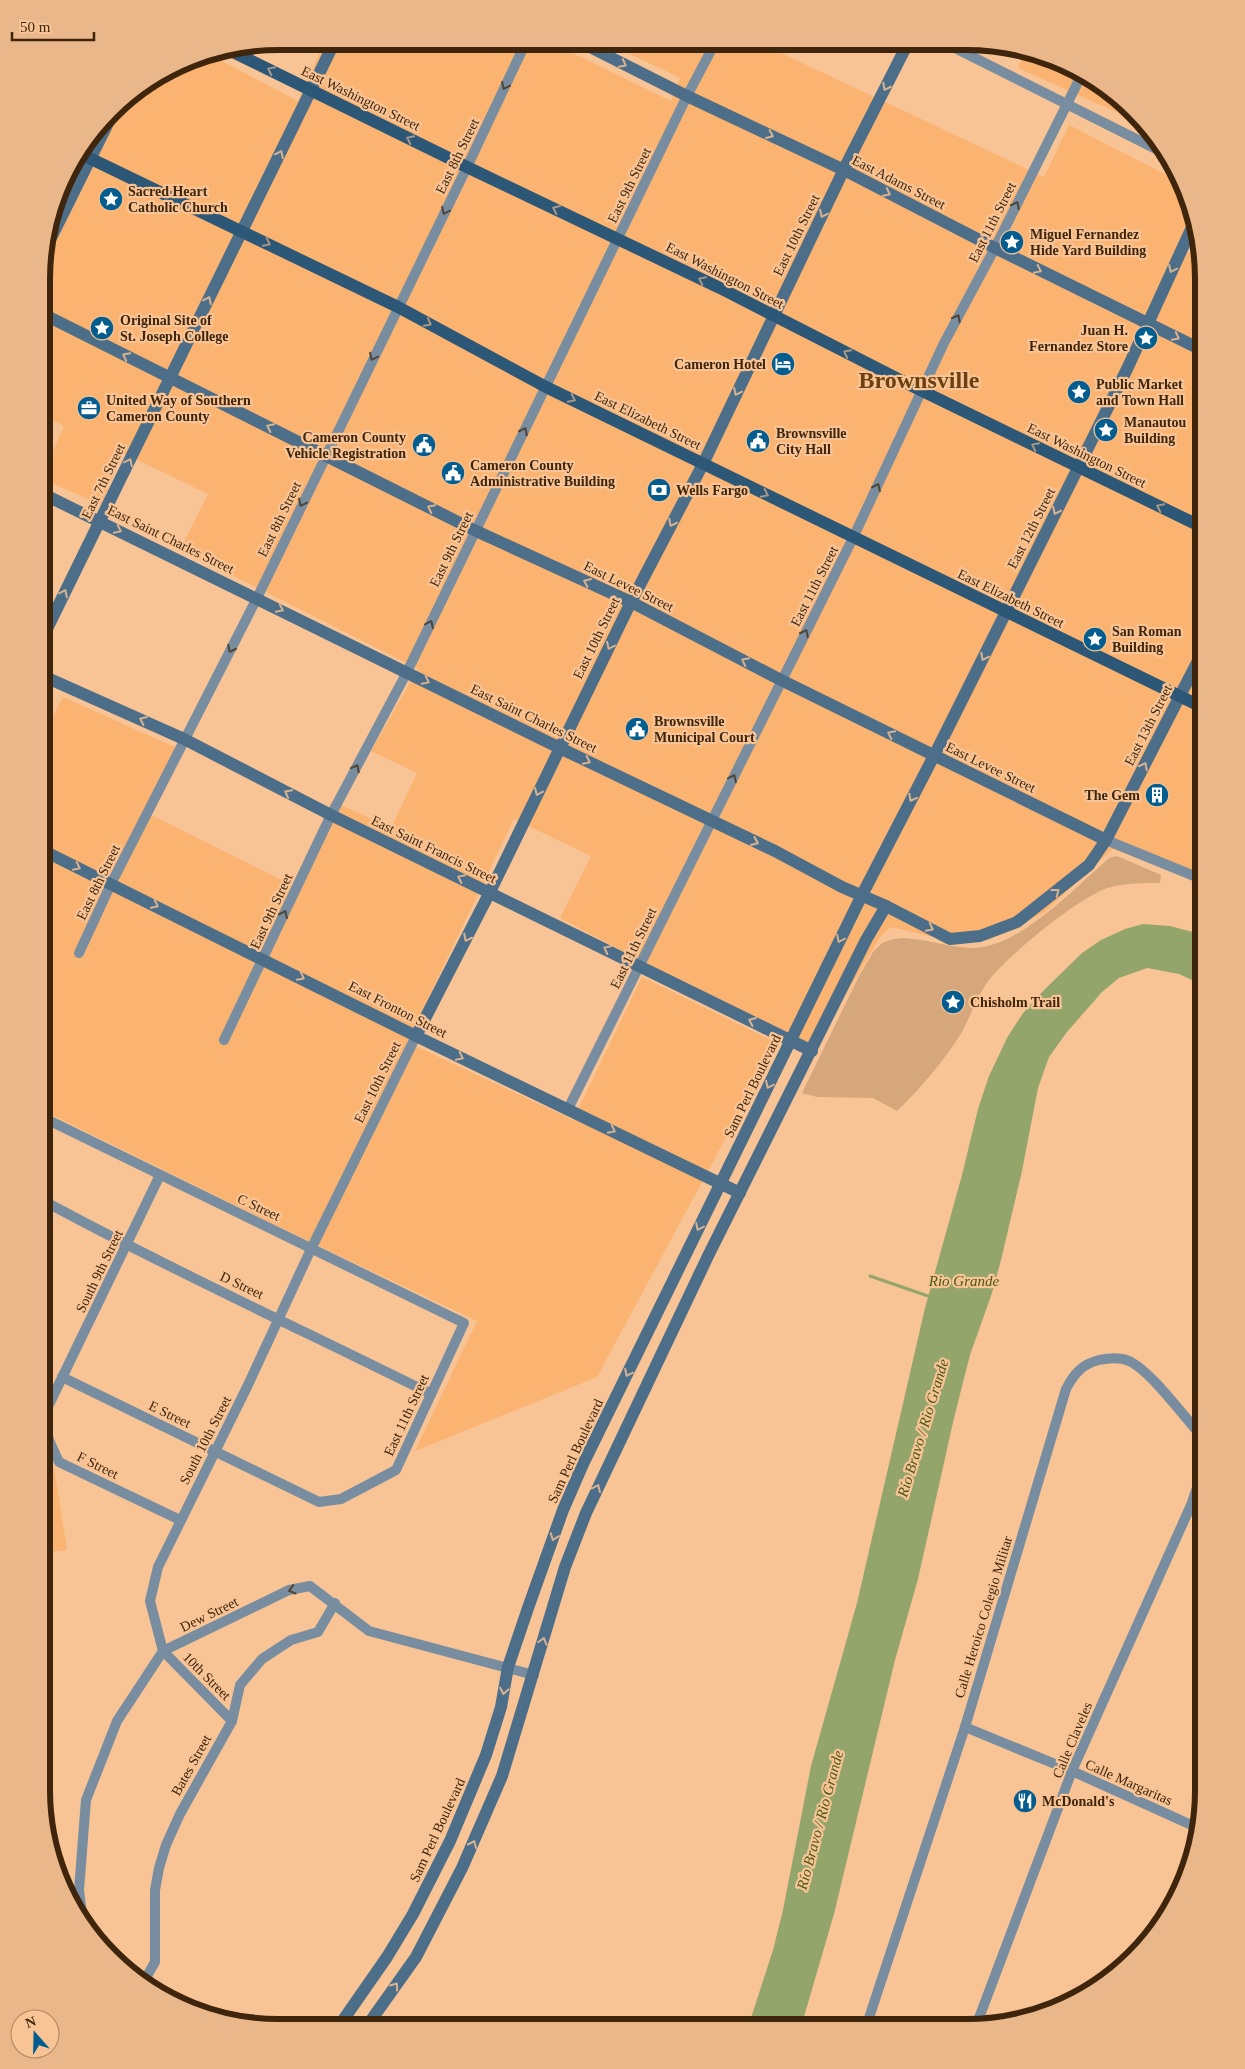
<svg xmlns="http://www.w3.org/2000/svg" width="1245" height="2069" font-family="Georgia,serif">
<rect width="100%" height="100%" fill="#f9c495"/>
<g fill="#fab371">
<path d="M325,41l225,1 121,59 9,-23 -75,-36 155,1 284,134 25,-52 113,58 4,5 9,46 -9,17 14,7 4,21v605l-91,-35 -70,64 -55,27 -32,2 -65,-15 -11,10 -68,114 -252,-133 31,-62 -77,-37 -107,223 166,78 69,-143 135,66 -180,334 -182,74 62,-130 -175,-83 -260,-128 1,-375 20,-38 116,52 -32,64 145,72 40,-84 59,27 26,-55 -46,-22 47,-82 -168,-85 -70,-34 28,-56 -85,-41 -22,52 -58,-26v-5l21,-48 -21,-11v-167l23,-74 56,-74 66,-41 22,-4 88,46z"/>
<path d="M1026,51l31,8 54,32 34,34 -127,-57z"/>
<path d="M42,1406l16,86 9,58 -25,3z"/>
</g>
<path fill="#d7a77c" d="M1117,856l44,19 -1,8c-17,0 -34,0 -49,4 -29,7 -108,72 -125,97 -10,15 -16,33 -24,48 -18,29 -41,56 -65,79l-24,-13 -56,-1 -15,-4 57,-117 14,-24 9,-9 11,-4 10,-1c23,1 45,9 68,10 46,2 105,-61 138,-90z"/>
<path fill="#93a56b" d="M1143,924l27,2 34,9v54l-12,-9 -13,-6 -32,-6 -28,10 -17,14 -35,40 -18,25 -11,31 -16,83 -21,89 -9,33 -22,62 -16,63 -36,161 -23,81 -61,254 -33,113h-53l25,-77 10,-40 28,-144 46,-163 68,-295 37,-133 16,-66 11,-33 18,-38 16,-25 21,-23 38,-37 19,-13 24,-11z"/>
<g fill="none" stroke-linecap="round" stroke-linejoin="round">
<path stroke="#93a56b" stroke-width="3" d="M870,1276l61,21"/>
<g stroke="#788ea0" stroke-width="10">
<path d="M945,43l221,111"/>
<path d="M1106,840l98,40"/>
<path d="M79,953l32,-69 146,-286 210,-431 59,-125"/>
<path d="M224,1040l107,-225 76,-143 280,-576 28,-53"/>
<path d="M568,1109l285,-571 91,-195 51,-95 87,-174"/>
<path d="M42,1117l422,206 -68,147 -55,29 -22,3 -257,-125"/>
<path d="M160,1175l-116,240 5,25 10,22 121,58"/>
<path d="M42,1200c128,69 260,130 389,194"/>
<path d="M232,1721l-69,-70 -13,-50 8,-34 89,-180 65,-140 104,-211"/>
<path d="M965,1727l107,44 126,57"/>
<path d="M83,1922l-4,-32 7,-90 31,-79 46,-70 126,-61 21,-4 59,45 165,44"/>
<path d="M143,1983l12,-21v-72l4,-22 7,-23 14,-31 52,-93 8,-36 22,-26 29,-19 27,-8 17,-29"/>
<path d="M976,2026l96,-255 119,-266 12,-35"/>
<path d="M866,2027l99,-300 101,-338c8,-15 16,-25 33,-29 9,-2 21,-3 30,1 21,9 57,58 74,77"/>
</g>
<g stroke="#4d6e88" stroke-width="12">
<path d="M580,42l107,54 157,74 151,78 209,103"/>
<path d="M43,254l70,-141"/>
<path d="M43,314l431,216 157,72 150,78 325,160"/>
<path d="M43,494l523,257 209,100 67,36 44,19 64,33 30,-3 37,-14 72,-57 17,-25 98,-191"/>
<path d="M43,637l292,-596"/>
<path d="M43,676l141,63 147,76 481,236"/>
<path d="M42,850l374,186 324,157"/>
<path d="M416,1036l74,-144 141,-290 72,-138 143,-299 62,-122"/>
<path d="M339,2026l48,-69 26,-43 37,-73 36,-86 15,-48 7,-40 20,-59 35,-98 20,-46 279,-569 77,-149 139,-278 50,-101 65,-142"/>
<path d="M367,2026l49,-69 46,-89 40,-92 63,-209 21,-54 122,-257 158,-316 20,-34"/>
</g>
<g stroke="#2c5776" stroke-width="12">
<path d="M231,51l236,116 253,121 194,99 290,141"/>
<path d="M81,154l317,153 148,80 658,321"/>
</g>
</g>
<defs><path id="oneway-chevron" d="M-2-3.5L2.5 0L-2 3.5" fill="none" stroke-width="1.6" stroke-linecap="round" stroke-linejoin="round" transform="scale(1.25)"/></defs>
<g stroke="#d7b392">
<use href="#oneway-chevron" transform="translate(623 64) rotate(27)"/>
<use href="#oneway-chevron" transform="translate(886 87) rotate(117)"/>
<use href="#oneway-chevron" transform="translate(770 135) rotate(25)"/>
<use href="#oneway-chevron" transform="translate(280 154) rotate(-64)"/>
<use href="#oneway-chevron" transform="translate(887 193) rotate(27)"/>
<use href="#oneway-chevron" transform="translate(823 214) rotate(116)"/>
<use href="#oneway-chevron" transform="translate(1172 269) rotate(115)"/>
<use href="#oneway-chevron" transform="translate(1038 270) rotate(26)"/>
<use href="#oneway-chevron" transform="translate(208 300) rotate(-64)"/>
<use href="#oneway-chevron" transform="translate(1176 337) rotate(27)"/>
<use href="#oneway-chevron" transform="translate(126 356) rotate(-153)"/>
<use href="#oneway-chevron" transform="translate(737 392) rotate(116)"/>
<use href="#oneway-chevron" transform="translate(270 427) rotate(-154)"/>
<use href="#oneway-chevron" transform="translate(129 462) rotate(-64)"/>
<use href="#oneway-chevron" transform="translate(431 508) rotate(-153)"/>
<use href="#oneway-chevron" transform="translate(1056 511) rotate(117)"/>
<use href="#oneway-chevron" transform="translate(672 523) rotate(117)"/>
<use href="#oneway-chevron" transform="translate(118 530) rotate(26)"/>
<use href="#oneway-chevron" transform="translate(587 582) rotate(-155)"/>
<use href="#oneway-chevron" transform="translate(64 593) rotate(-64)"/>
<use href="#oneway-chevron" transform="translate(280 609) rotate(26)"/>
<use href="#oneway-chevron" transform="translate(610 646) rotate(116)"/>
<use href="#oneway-chevron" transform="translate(984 657) rotate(117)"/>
<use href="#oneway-chevron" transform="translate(745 661) rotate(-153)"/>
<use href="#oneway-chevron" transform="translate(426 681) rotate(26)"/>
<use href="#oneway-chevron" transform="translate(143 720) rotate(-156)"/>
<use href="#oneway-chevron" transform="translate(891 734) rotate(-154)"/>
<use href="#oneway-chevron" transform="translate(587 761) rotate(26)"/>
<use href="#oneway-chevron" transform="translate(1144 766) rotate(-63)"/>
<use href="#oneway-chevron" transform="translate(538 792) rotate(115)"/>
<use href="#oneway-chevron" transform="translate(288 793) rotate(-152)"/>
<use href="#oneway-chevron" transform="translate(912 798) rotate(118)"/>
<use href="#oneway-chevron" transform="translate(755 842) rotate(24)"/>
<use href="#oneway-chevron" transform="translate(77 867) rotate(26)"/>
<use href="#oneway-chevron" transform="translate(461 878) rotate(-154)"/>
<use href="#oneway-chevron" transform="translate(1056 892) rotate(-38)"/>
<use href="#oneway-chevron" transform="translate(155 905) rotate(26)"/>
<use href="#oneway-chevron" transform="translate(930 928) rotate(27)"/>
<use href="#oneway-chevron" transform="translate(467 938) rotate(117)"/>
<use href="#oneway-chevron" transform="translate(840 939) rotate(116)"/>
<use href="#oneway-chevron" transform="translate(607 949) rotate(-154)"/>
<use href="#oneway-chevron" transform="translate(301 977) rotate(27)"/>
<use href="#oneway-chevron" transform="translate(752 1021) rotate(-155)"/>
<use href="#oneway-chevron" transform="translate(460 1057) rotate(26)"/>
<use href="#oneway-chevron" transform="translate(769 1085) rotate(116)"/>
<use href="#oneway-chevron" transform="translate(612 1130) rotate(26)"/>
<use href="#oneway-chevron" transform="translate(699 1227) rotate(116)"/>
<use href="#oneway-chevron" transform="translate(628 1373) rotate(116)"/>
<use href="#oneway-chevron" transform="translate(597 1488) rotate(-65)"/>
<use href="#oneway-chevron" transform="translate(554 1537) rotate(110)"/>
<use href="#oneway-chevron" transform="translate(543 1641) rotate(-74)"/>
<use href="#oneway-chevron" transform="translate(504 1691) rotate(100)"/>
<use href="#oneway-chevron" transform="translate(473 1844) rotate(-66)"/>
<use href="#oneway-chevron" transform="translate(395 1986) rotate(-54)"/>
</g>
<g stroke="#a79889">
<use href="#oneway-chevron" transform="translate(271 70) rotate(-154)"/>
<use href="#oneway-chevron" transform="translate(410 139) rotate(-154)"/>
<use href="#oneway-chevron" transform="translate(556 209) rotate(-155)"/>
<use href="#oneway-chevron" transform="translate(267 243) rotate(26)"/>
<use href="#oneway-chevron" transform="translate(702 280) rotate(-154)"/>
<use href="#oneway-chevron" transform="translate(428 323) rotate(28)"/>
<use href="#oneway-chevron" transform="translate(847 353) rotate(-153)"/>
<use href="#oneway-chevron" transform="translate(572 399) rotate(26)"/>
<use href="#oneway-chevron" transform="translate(1035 446) rotate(-154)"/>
<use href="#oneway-chevron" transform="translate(765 494) rotate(26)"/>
<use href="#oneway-chevron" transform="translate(1160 507) rotate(-154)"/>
</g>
<g stroke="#4f4438">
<use href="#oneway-chevron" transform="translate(505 86) rotate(115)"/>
<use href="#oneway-chevron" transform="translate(1016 205) rotate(-63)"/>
<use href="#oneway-chevron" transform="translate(445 211) rotate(116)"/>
<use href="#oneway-chevron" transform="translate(957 318) rotate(-62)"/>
<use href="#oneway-chevron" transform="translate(373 357) rotate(116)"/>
<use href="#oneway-chevron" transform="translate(524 431) rotate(-63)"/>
<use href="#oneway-chevron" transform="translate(877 487) rotate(-65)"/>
<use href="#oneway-chevron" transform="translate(302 503) rotate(116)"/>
<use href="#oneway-chevron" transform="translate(430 624) rotate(-64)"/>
<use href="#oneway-chevron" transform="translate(805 633) rotate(-63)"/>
<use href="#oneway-chevron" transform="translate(231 649) rotate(117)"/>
<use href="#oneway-chevron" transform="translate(356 768) rotate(-62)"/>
<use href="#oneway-chevron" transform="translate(733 778) rotate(-64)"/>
<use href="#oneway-chevron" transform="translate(284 914) rotate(-65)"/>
<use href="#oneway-chevron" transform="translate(292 1590) rotate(164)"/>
</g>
<defs>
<g id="sight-disc" transform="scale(1.25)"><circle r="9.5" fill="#045d8e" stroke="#f9c495"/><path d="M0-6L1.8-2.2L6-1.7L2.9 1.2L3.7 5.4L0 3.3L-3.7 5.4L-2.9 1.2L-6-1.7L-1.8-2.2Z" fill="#fff"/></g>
<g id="hotel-disc" transform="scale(1.25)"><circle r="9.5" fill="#045d8e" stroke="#f9c495"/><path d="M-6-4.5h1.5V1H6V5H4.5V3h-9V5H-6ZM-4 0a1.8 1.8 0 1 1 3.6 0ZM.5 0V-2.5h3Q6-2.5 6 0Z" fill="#fff"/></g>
<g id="office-disc" transform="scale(1.25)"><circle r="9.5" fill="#045d8e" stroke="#f9c495"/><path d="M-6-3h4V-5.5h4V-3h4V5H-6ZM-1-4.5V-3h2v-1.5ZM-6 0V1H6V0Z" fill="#fff"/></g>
<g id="civic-disc" transform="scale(1.25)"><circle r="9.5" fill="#045d8e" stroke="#f9c495"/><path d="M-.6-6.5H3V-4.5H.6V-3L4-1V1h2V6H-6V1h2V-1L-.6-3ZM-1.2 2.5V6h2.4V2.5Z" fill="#fff"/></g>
<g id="bank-disc" transform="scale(1.25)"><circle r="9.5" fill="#045d8e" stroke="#f9c495"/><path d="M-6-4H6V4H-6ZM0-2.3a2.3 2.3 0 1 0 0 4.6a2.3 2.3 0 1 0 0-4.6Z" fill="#fff"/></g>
<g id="building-disc" transform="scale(1.25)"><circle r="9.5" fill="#045d8e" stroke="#f9c495"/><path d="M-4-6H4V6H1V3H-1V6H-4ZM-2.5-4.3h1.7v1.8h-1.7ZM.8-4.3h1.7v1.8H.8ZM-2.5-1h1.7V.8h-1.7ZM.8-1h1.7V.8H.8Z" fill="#fff"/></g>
<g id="restaurant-disc" transform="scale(1.25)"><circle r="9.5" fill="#045d8e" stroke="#f9c495"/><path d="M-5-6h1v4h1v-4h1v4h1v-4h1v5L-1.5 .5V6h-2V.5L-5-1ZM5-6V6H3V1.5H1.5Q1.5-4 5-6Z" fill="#fff"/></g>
</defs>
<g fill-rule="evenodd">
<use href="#sight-disc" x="111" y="199"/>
<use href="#sight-disc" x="1012" y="242"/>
<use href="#sight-disc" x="102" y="328"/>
<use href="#sight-disc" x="1146" y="338"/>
<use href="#hotel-disc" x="783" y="364"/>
<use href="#sight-disc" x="1079" y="392"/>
<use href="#office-disc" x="89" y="408"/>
<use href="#sight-disc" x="1106" y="430"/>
<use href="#civic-disc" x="758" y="441"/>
<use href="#civic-disc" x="424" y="445"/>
<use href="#civic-disc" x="453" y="473"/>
<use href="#bank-disc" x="659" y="490"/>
<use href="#sight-disc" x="1095" y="639"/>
<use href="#civic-disc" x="637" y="729"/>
<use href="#building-disc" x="1157" y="795"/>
<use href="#sight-disc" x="953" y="1002"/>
<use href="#restaurant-disc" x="1025" y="1801"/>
</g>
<g text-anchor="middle" stroke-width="4.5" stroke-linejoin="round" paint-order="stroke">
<g font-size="14" fill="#3e250c" stroke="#f9c495">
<text transform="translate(361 98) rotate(26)" y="5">East Washington Street</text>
<text transform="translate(457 156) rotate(-64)" y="5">East 8th Street</text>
<text transform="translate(899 182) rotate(27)" y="5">East Adams Street</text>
<text transform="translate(629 185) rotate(-64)" y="5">East 9th Street</text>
<text transform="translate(992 222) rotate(-63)" y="5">East 11th Street</text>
<text transform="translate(796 235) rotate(-64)" y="5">East 10th Street</text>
<text transform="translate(725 275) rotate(27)" y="5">East Washington Street</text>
<text transform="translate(648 420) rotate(26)" y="5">East Elizabeth Street</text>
<text transform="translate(1087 455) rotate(26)" y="5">East Washington Street</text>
<text transform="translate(103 481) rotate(-64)" y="5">East 7th Street</text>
<text transform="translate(279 519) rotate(-64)" y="5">East 8th Street</text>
<text transform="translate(1031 528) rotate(-63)" y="5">East 12th Street</text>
<text transform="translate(171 539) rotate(26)" y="5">East Saint Charles Street</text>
<text transform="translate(451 549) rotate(-64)" y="5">East 9th Street</text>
<text transform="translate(629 586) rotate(26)" y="5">East Levee Street</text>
<text transform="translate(814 586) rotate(-63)" y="5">East 11th Street</text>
<text transform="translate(1011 598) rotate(26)" y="5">East Elizabeth Street</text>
<text transform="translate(596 638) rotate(-64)" y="5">East 10th Street</text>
<text transform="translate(534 718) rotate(26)" y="5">East Saint Charles Street</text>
<text transform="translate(1148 725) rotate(-63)" y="5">East 13th Street</text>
<text transform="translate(991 767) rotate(26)" y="5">East Levee Street</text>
<text transform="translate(434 849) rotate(26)" y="5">East Saint Francis Street</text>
<text transform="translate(98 882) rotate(-64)" y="5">East 8th Street</text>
<text transform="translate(271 911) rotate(-65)" y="5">East 9th Street</text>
<text transform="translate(633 948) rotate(-64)" y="5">East 11th Street</text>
<text transform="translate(398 1009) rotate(27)" y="5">East Fronton Street</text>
<text transform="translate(377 1082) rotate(-64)" y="5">East 10th Street</text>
<text transform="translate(752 1086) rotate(-64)" y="5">Sam Perl Boulevard</text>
<text transform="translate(259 1207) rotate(25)" y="5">C Street</text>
<text transform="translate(99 1271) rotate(-64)" y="5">South 9th Street</text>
<text transform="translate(242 1285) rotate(25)" y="5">D Street</text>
<text transform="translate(170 1414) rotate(26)" y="5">E Street</text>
<text transform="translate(406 1415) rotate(-65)" y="5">East 11th Street</text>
<text transform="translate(205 1440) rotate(-63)" y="5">South 10th Street</text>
<text transform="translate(575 1451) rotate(-65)" y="5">Sam Perl Boulevard</text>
<text transform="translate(98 1465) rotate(26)" y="5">F Street</text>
<text transform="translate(209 1614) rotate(-26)" y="5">Dew Street</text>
<text transform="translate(983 1617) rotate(-73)" y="5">Calle Heroico Colegio Militar</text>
<text transform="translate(207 1676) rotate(45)" y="5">10th Street</text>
<text transform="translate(1072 1740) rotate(-67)" y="5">Calle Claveles</text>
<text transform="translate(191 1765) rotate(-61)" y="5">Bates Street</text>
<text transform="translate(1129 1782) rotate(24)" y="5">Calle Margaritas</text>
<text transform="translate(437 1830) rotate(-65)" y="5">Sam Perl Boulevard</text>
</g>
<g font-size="14" font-weight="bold" fill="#3e250c" stroke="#f9c495" text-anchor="start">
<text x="128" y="196">Sacred Heart<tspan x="128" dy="16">Catholic Church</tspan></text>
<text x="1030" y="239">Miguel Fernandez<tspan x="1030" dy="16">Hide Yard Building</tspan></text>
<text x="120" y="325">Original Site of<tspan x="120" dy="16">St. Joseph College</tspan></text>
<text x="1128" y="335" text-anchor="end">Juan H.<tspan x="1128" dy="16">Fernandez Store</tspan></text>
<text x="766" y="369" text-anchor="end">Cameron Hotel</text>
<text x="1096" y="389">Public Market<tspan x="1096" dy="16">and Town Hall</tspan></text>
<text x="106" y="405">United Way of Southern<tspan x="106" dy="16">Cameron County</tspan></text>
<text x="1124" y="427">Manautou<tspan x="1124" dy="16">Building</tspan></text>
<text x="776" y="438">Brownsville<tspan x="776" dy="16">City Hall</tspan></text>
<text x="406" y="442" text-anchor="end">Cameron County<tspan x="406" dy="16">Vehicle Registration</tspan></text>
<text x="470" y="470">Cameron County<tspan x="470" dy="16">Administrative Building</tspan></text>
<text x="676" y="495">Wells Fargo</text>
<text x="1112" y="636">San Roman<tspan x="1112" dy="16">Building</tspan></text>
<text x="654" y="726">Brownsville<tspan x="654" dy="16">Municipal Court</tspan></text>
<text x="1140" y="800" text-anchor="end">The Gem</text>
<text x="970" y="1007">Chisholm Trail</text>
<text x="1042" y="1806">McDonald's</text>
</g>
<g font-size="15" font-style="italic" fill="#495919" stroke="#f9c495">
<text x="964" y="1286">Rio Grande</text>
<text transform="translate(923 1428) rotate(-73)" y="5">Río Bravo / Rio Grande</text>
<text transform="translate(820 1820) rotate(-75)" y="5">Río Bravo / Rio Grande</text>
</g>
<g font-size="24" font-weight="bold" fill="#6c4010" stroke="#f9c495">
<text x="919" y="388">Brownsville</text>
</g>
</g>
<path d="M0 0H1245V2069H0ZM279 50H966A229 229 0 0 1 1195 279V1790A229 229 0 0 1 966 2019H279A229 229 0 0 1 50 1790V279A229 229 0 0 1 279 50Z" fill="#eab78a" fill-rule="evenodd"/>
<path fill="none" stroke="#3e250c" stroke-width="6" d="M279 50H966A229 229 0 0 1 1195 279V1790A229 229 0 0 1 966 2019H279A229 229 0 0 1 50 1790V279A229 229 0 0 1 279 50Z"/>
<g transform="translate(35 2034) rotate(340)"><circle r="24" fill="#f9c495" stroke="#ae845e"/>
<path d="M0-4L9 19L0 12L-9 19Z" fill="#045d8e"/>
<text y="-8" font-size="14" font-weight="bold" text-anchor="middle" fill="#3e250c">N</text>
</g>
<path d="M12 32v8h82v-8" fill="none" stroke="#3e250c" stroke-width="2.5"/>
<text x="20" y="32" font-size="15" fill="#3e250c" stroke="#f9c495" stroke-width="4" paint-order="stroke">50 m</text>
</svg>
